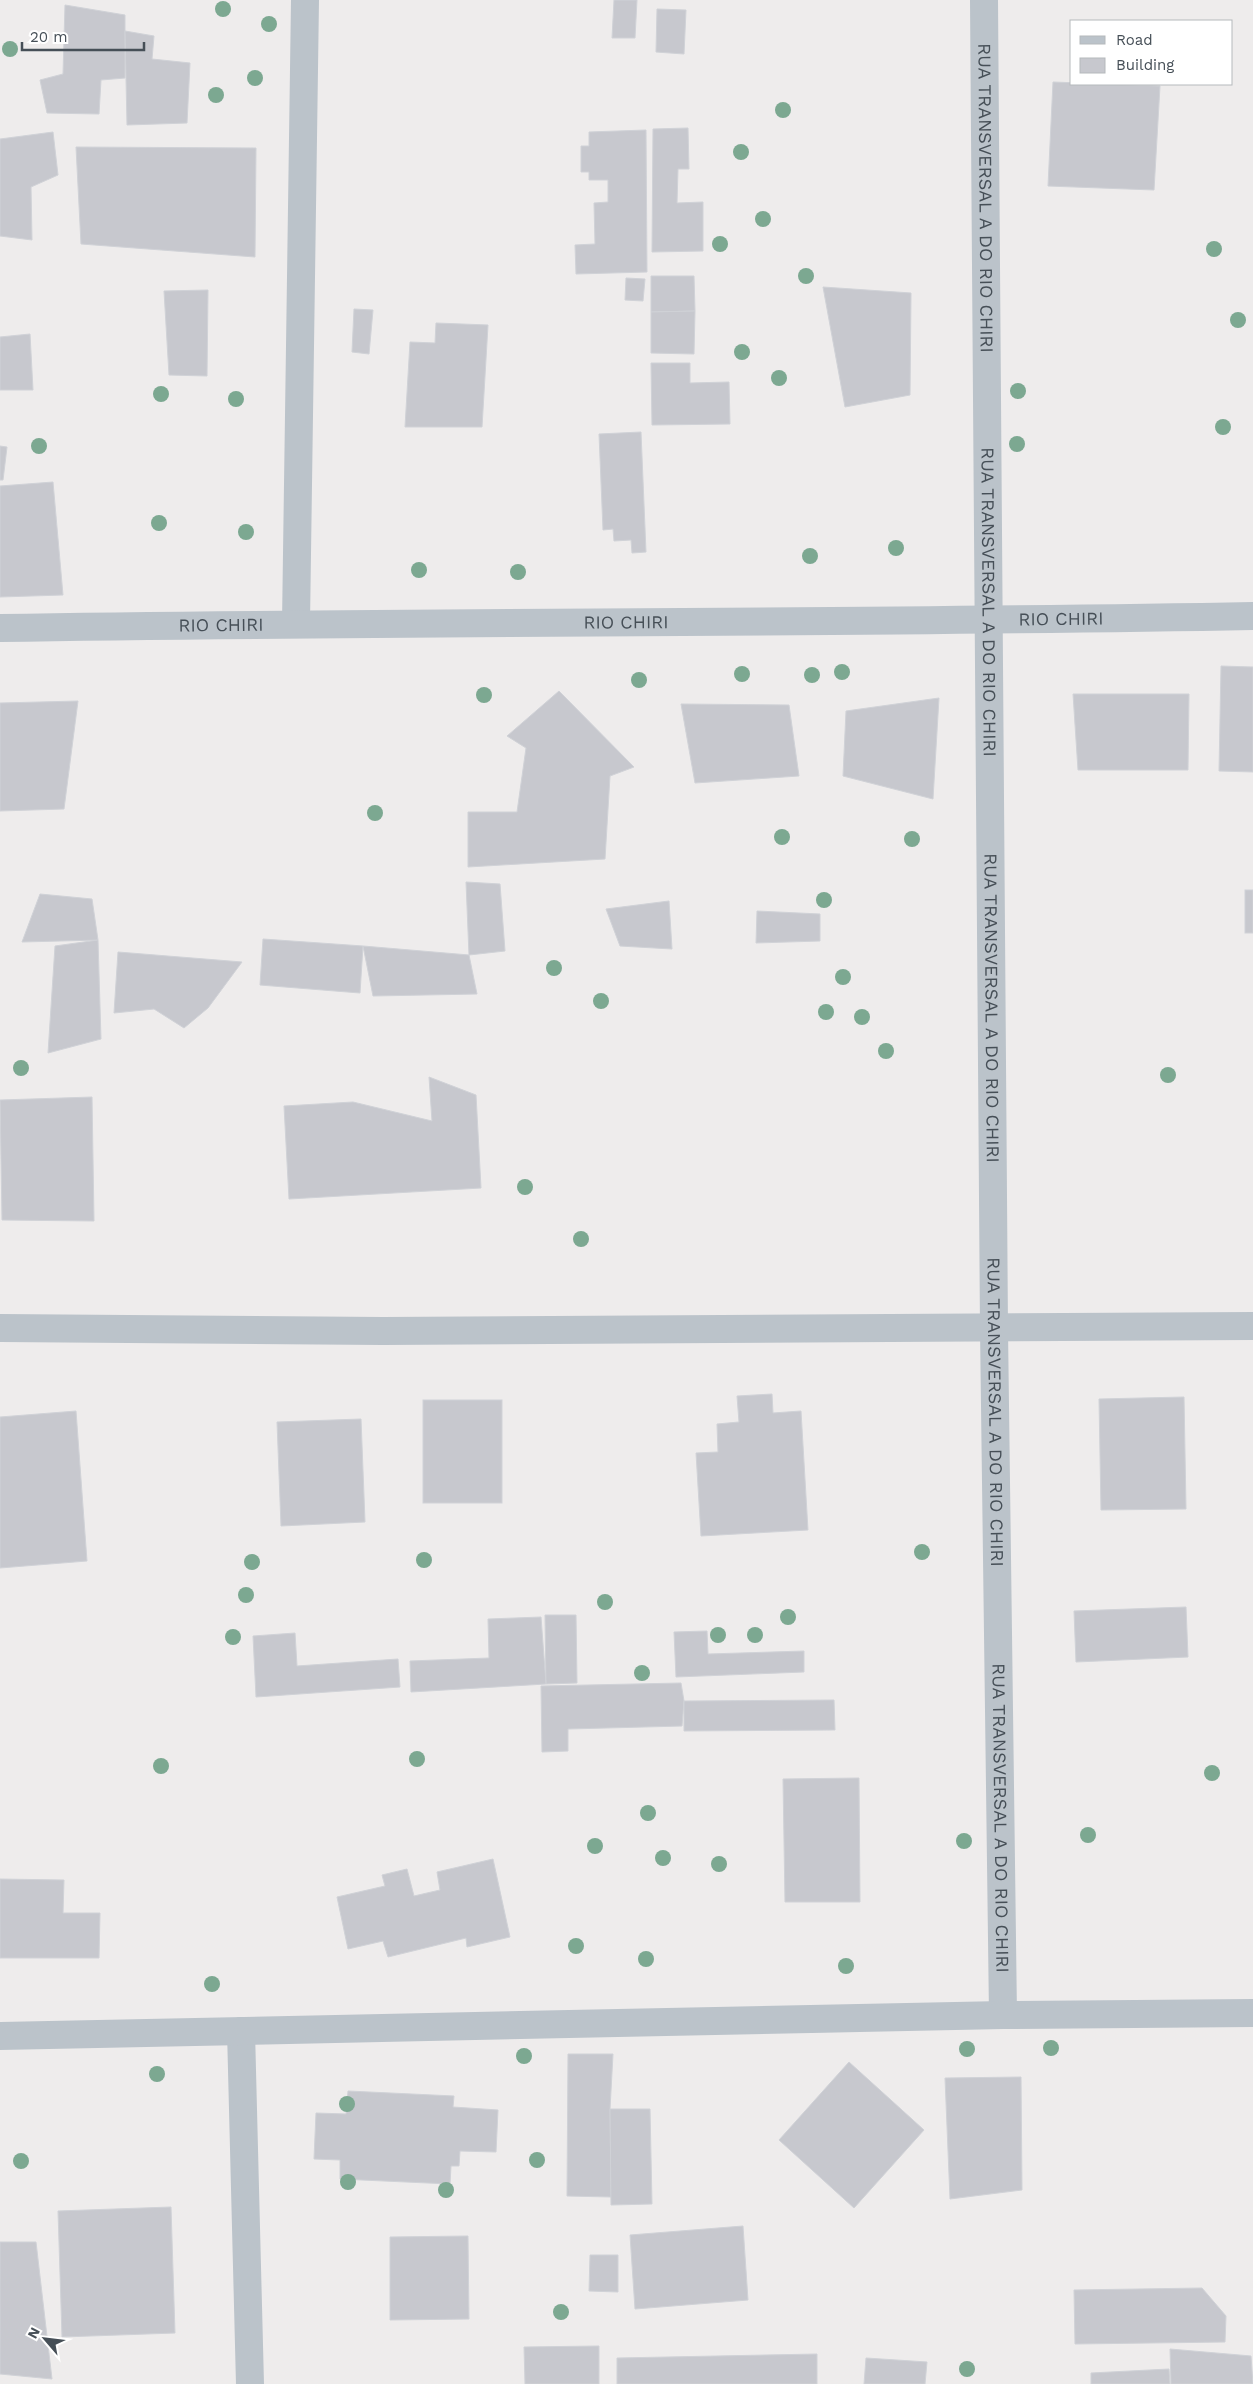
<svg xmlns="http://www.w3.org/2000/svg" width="1253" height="2384" font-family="'Work Sans',sans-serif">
<rect width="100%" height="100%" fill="#eeecec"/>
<g fill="#c7c8ce" stroke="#d0d2d7">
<path d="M614,0h23l-2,38h-23z"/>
<path d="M65,5l60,10v63l-24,2 -2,34 -52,-1 -7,-33 23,-6z"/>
<path d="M657,9l29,1 -2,44 -28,-2z"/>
<path d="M125,31l29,5 -2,23 38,4 -3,60 -60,2z"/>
<path d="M1053,82l107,4 -6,104 -106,-4z"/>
<path d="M688,128l1,41h-11l-1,34 26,-1v49l-51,1 1,-123z"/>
<path d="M646,130l1,142 -71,2 -1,-29 20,-1 -1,-41 14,-1v-22h-19v-8h-8v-26h8v-14z"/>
<path d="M53,132l5,43 -27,12 1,53 -32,-4v-97z"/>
<path d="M76,147l180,1 -1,109 -174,-13z"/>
<path d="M651,276h43l1,35 -44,1z"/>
<path d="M626,278l19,1 -2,22 -18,-1z"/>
<path d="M823,287l88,6 -1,102 -65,12z"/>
<path d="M208,290l-1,86 -38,-1 -5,-84z"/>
<path d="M354,309l19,1 -4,44 -17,-2z"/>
<path d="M695,311l-1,43 -43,-1v-41z"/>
<path d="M436,323l52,2 -6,102h-77l5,-85 25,1z"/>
<path d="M30,334l3,56h-33v-53z"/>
<path d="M651,363h39v20l39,-1 1,42 -78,1z"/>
<path d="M641,432l5,120 -14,1 -1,-13 -17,1 -1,-12 -10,1 -4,-96z"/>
<path d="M0,446l7,1 -4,33h-3z"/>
<path d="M53,482l10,113 -63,2v-111z"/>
<path d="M1221,666l32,1v105l-34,-1z"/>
<path d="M559,691l75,76 -24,9 -5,83 -137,8v-55h49l9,-64 -19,-12z"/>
<path d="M1073,694h116l-1,76h-110z"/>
<path d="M939,698l-6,101 -90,-23 3,-65z"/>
<path d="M78,701l-14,108 -64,2v-108z"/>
<path d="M681,704l108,1 10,71 -104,7z"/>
<path d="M466,882l34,2 5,67 -36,4z"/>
<rect x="1245" y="890" width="8" height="43"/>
<path d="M40,894l52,5 6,41 -76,2z"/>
<path d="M669,901l3,48 -52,-3 -14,-37z"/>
<path d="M757,911l63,3v27l-64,2z"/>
<path d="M263,939l100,7 -3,47 -100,-8z"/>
<path d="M98,940l3,99 -53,14 7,-107z"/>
<path d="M363,946l106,9 8,39 -104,2z"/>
<path d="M118,952l124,10 -34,46 -24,20 -30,-19 -40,4z"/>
<path d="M429,1077l47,18 5,93 -192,11 -5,-93 69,-4 79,19z"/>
<path d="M92,1097l2,124 -92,-1 -2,-120z"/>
<path d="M772,1394l1,19 28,-2 7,119 -107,6 -5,-83 22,-1 -1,-28 22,-2 -2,-26z"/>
<path d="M1184,1397l2,112 -85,1 -2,-111z"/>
<rect x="423" y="1400" width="79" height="103"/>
<path d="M76,1411l11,150 -87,7v-151z"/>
<path d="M361,1419l4,103 -84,4 -4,-104z"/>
<path d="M1186,1607l2,50 -112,5 -2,-51z"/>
<path d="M545,1615h31l1,68 -31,1z"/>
<path d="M541,1617l5,67 -135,8 -1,-31 79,-3 -1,-39z"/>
<path d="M707,1631l1,23 96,-3v21l-128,5 -2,-45z"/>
<path d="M295,1633l2,33 101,-7 2,28 -144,10 -3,-61z"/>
<path d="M681,1683l3,18 -2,25 -114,3v22l-26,1 -1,-66z"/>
<path d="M834,1700l1,30 -151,1v-30z"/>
<path d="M859,1778l1,124h-75l-2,-123z"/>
<path d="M493,1859l17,78 -43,10 -1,-9 -78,19 -5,-16 -35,8 -11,-52 48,-11 -3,-11 25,-6 7,27 26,-6 -3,-18z"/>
<path d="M0,1879l64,1 -1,33h37l-1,45h-99z"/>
<path d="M568,2054h45l-3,55 1,88 -44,-1z"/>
<path d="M849,2062l75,68 -70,78 -75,-68z"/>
<path d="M1021,2077l1,113 -72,9 -5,-121z"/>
<path d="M348,2091l106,5 -1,11 45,3 -2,42 -36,-1 -1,15h-8l-1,18 -110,-5v-19l-26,-1 2,-46 30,1z"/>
<path d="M610,2109h40l2,95 -41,1z"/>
<path d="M171,2207l4,126 -113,4 -4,-126z"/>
<path d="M743,2226l5,74 -113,9 -5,-74z"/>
<path d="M468,2236l1,83 -79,1v-83z"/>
<path d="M0,2242h36l16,137 -52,-5z"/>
<path d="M590,2255h28v37l-29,-1z"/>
<path d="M1202,2288l24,28 -1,26 -150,2 -1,-54z"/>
<path d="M599,2346v38h-74l-1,-37z"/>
<path d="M1170,2349l81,7 2,28h-82z"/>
<path d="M817,2354v30h-200v-26z"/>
<path d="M866,2358l61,4 -2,22h-61z"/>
<path d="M1169,2369l1,15h-79v-11z"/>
</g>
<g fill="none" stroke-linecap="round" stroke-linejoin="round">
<g stroke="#bbc3ca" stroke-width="28">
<path id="s1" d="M984,0l10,1329 9,686"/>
<path d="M296,623l9,-623"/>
<path id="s2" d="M0,628c418,-7 835,-4 1253,-12"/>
<path d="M0,1328l383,3 870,-5"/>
<path d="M241,2031l9,353"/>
<path d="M0,2036l1003,-21 250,-2"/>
</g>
</g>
<g fill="#7ca891">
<circle cx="223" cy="9" r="8"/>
<circle cx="269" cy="24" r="8"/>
<circle cx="10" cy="49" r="8"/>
<circle cx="255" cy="78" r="8"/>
<circle cx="216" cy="95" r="8"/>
<circle cx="783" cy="110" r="8"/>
<circle cx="741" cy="152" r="8"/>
<circle cx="763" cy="219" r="8"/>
<circle cx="720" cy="244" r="8"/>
<circle cx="1214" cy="249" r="8"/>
<circle cx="806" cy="276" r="8"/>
<circle cx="1238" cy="320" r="8"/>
<circle cx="742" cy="352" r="8"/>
<circle cx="779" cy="378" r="8"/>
<circle cx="1018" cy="391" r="8"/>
<circle cx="161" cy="394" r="8"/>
<circle cx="236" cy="399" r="8"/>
<circle cx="1223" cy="427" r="8"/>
<circle cx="1017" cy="444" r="8"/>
<circle cx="39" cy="446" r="8"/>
<circle cx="159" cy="523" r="8"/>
<circle cx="246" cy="532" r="8"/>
<circle cx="896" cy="548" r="8"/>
<circle cx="810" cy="556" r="8"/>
<circle cx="419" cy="570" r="8"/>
<circle cx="518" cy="572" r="8"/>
<circle cx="842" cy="672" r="8"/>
<circle cx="742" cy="674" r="8"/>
<circle cx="812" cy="675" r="8"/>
<circle cx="639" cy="680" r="8"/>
<circle cx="484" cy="695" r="8"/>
<circle cx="375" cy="813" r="8"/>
<circle cx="782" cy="837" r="8"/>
<circle cx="912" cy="839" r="8"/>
<circle cx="824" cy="900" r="8"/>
<circle cx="554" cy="968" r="8"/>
<circle cx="843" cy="977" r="8"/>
<circle cx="601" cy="1001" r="8"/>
<circle cx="826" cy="1012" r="8"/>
<circle cx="862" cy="1017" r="8"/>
<circle cx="886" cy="1051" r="8"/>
<circle cx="21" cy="1068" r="8"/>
<circle cx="1168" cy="1075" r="8"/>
<circle cx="525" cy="1187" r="8"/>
<circle cx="581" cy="1239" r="8"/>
<circle cx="922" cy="1552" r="8"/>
<circle cx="424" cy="1560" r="8"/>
<circle cx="252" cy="1562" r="8"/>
<circle cx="246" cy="1595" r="8"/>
<circle cx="605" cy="1602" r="8"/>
<circle cx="788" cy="1617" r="8"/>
<circle cx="718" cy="1635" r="8"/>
<circle cx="755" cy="1635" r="8"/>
<circle cx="233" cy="1637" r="8"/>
<circle cx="642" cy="1673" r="8"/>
<circle cx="417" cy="1759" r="8"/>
<circle cx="161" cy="1766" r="8"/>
<circle cx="1212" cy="1773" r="8"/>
<circle cx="648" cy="1813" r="8"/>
<circle cx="1088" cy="1835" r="8"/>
<circle cx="964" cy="1841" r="8"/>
<circle cx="595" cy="1846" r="8"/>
<circle cx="663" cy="1858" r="8"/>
<circle cx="719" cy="1864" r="8"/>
<circle cx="576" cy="1946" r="8"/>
<circle cx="646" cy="1959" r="8"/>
<circle cx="846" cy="1966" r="8"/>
<circle cx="212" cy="1984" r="8"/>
<circle cx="1051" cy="2048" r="8"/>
<circle cx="967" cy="2049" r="8"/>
<circle cx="524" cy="2056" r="8"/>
<circle cx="157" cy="2074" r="8"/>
<circle cx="347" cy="2104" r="8"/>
<circle cx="537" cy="2160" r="8"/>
<circle cx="21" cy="2161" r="8"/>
<circle cx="348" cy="2182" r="8"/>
<circle cx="446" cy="2190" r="8"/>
<circle cx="561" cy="2312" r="8"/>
<circle cx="967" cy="2369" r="8"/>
</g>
<g text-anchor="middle" stroke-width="4" stroke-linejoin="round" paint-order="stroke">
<g font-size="18" fill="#464f57" stroke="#fff">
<text dy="6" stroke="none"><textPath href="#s1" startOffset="198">RUA TRANSVERSAL A DO RIO CHIRI</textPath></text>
<text dy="6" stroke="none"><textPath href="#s1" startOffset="602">RUA TRANSVERSAL A DO RIO CHIRI</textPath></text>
<text dy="6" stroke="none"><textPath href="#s2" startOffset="1061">RIO CHIRI</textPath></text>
<text dy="6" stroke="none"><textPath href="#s2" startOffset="626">RIO CHIRI</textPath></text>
<text dy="6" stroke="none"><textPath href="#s2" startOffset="221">RIO CHIRI</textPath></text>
<text dy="6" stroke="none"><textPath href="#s1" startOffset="1008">RUA TRANSVERSAL A DO RIO CHIRI</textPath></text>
<text dy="6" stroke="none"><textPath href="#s1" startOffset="1412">RUA TRANSVERSAL A DO RIO CHIRI</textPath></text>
<text dy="6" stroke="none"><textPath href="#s1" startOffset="1818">RUA TRANSVERSAL A DO RIO CHIRI</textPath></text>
</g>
</g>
<rect x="1070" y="20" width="162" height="65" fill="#ffffff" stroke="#b5b9bc"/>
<rect x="1080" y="36" width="25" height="8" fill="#bbc3ca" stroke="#b5b9bc"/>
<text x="1116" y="45" font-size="15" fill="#464f57">Road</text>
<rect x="1080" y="58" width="25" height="15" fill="#c7c8ce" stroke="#b5b9bc"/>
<text x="1116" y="70" font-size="15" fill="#464f57">Building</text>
<g transform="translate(45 2339) rotate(298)" stroke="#ffffff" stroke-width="4" paint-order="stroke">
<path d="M0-4L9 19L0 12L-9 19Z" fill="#464f57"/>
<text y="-8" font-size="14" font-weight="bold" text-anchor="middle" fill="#464f57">N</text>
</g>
<path d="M22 42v8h122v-8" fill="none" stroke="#464f57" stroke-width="2.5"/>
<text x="30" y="42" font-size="15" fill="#464f57" stroke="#ffffff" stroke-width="4" paint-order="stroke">20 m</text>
</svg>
